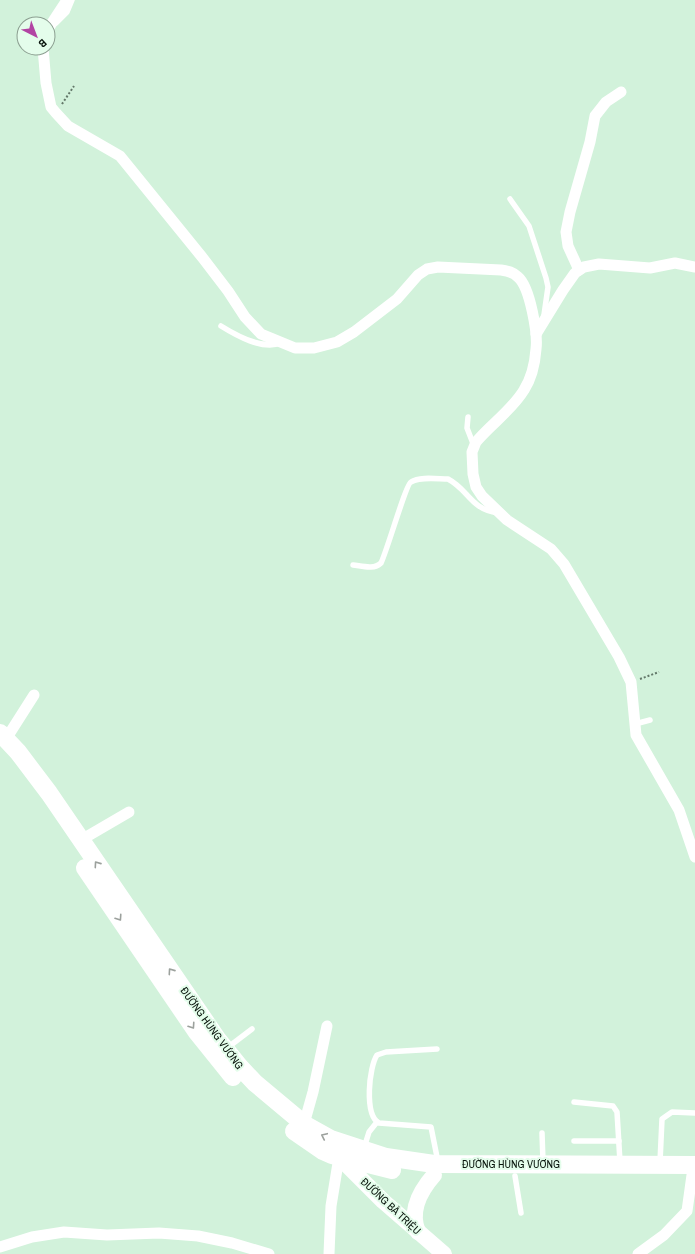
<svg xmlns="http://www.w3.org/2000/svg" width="695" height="1254" font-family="'Archivo Narrow',sans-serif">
<rect width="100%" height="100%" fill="#d2f2db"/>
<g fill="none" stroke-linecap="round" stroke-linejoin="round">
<g stroke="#637869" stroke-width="2" stroke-dasharray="2 2" stroke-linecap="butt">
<path d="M62,104l12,-18"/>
<path d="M640,679l19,-7"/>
</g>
<g stroke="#fff" stroke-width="5.5">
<path d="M56,23l11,-11 5,-12"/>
<path d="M510,199l19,27 17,52 2,9 -4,28"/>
<path d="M221,326c16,10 41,24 60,17"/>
<path d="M468,417l-1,11 7,18"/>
<path d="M353,565c9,1 21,5 28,-2 6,-12 25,-79 30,-81 9,-6 27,-3 37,-3 21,11 22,30 50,34"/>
<path d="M635,724l15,-4"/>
<path d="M227,1048l25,-19"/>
<path d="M437,1049l-51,3 -9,3c-8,12 -13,60 2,68l52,4 7,35"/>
<path d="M574,1102l39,4 4,6 3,50"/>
<path d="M542,1133l1,29"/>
<path d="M574,1141h45"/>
<path d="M364,1148l5,-16 8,-10"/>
<path d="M660,1162l2,-43 10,-7 23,1"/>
<path d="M515,1176l6,37"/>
</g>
<g stroke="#fff" stroke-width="11">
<path d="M48,29l19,-29"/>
<path d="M43,48l3,35 5,24 5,6 12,13 52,30 82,101 26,34 17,26 16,17 34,14h19l23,-6 17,-10 43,-33 21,-24 9,-6 11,-2 63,3c7,1 12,2 17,7 12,10 20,57 18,72 -1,14 -5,30 -12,41 -12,20 -33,34 -48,52l-4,10 1,22 3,13 6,9 25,24 44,29 13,15 55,93 12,25 5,53 43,75 16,47"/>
<path d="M579,270l-11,-24 -2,-14 4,-20 20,-70 5,-26 11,-14 15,-10"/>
<path d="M536,334l27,-44 12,-17 9,-6 15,-3 51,4 25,-5 20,4"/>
<path d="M6,739l28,-44"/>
<path d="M81,840l48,-28"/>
<path d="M304,1124l9,-32 14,-66"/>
<path d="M0,1247l32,-10 32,-5 43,3 52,-2 39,3 34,7 37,11"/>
<path d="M329,1254l2,-48 8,-49"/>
<path d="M638,1254l26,-19 23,-24 5,-36"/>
</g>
<g stroke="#fff" stroke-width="16">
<path d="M339,1157l44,44 61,53"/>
<path d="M418,1232c-9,-21 2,-41 16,-57"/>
</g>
<g stroke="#fff" stroke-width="18">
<path d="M0,733l18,19 31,41 169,247 21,26 16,17 49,41 27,15 55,18 48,7 261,1"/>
<path d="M85,868l111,163 37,46"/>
<path d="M294,1131l29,20 9,4 60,15"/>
</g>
</g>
<defs><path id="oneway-chevron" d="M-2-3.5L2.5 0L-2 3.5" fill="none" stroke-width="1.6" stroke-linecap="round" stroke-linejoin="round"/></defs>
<g stroke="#9ca19d">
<use href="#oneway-chevron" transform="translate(97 864) rotate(-125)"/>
<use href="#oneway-chevron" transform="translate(119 918) rotate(56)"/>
<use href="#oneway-chevron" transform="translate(171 971) rotate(-125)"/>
<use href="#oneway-chevron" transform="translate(192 1026) rotate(56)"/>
<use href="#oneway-chevron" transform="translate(324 1136) rotate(-155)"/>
</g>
<g text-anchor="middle" stroke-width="4" stroke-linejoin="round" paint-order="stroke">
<g font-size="11" fill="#08130b" stroke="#e4fdeb">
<text transform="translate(212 1028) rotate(54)" y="4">ĐƯỜNG HÙNG VƯƠNG</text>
<text x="511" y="1168">ĐƯỜNG HÙNG VƯƠNG</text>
<text transform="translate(391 1206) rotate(43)" y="4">ĐƯỜNG BÀ TRIỆU</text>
</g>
</g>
<g transform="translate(36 36) rotate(138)"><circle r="19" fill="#e4fdeb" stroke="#8c9f91"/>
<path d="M0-3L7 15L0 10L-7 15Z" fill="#b244a3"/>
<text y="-6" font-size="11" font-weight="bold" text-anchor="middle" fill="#08130b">B</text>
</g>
</svg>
